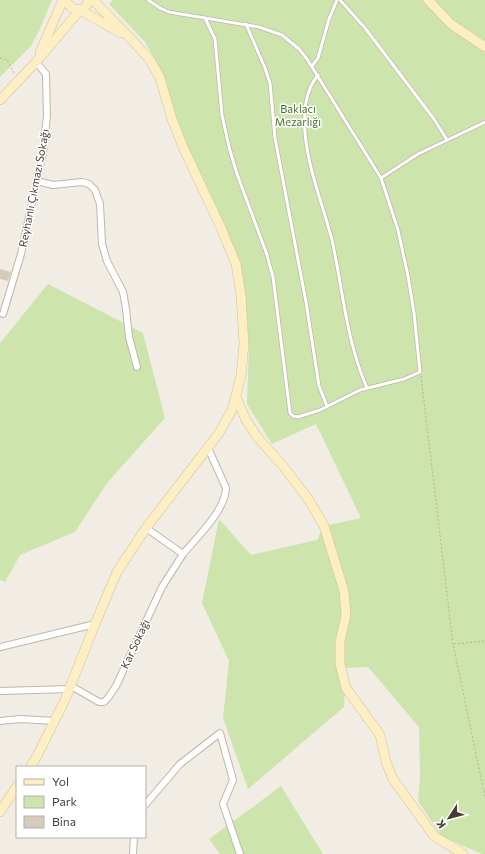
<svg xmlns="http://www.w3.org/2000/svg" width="485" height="854" font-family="Commissioner,sans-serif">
<rect width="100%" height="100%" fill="#f1ede4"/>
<g fill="#cde5ad">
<path d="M0,0h52l-13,31 -8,15 -31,31z"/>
<path d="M113,0h372v854h-3l-41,-18 -23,-35 2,-23 -1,-51 -51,-60 -22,1 -2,39 -96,82 -25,-71 6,-57 -27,-58 17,-84 32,36 66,-15 7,-14 37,-8 -45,-94 -44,20 -25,-40 2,-62 -10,-81 -55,-117 -19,-67 -20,-35 -36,-38z"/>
<path d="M48,284l95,49 22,85 -58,65 -32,49 -55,23 -15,27 -5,-2v-237z"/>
<path d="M281,786l42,68h-103l-11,-15z"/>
</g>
<path fill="#d5cbbd" d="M0,269l11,3 -3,9 -8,-2z"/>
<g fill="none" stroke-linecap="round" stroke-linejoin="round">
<g stroke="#bfb7aa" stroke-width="4.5">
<g id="lane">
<path d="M148,0l12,8 9,4 90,15 23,8 17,14 8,10 74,119 17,52 10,46 6,37 6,59 -16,7 -44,11 -40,20 -22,7 -5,-1 -3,-3 -17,-136 -7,-25 -29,-78 -8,-27 -7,-32 -7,-76 -10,-21"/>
<path d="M340,0l25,28 69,91 13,21"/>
<path d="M246,24l19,44 5,15 5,55 31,164 13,84 8,20"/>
<path d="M312,66l6,-8 11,-39 8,-19"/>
<path d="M318,75c-14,17 -14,38 -13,58 3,36 18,72 27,107 11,50 14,100 35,148"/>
<path d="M381,178l37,-24 67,-32"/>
</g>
</g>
<g stroke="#bfb7aa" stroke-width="8">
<g id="street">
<path d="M37,181l16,4 29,-3 7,2 6,6 5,14 2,40 5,17 16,31 3,17 3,28 8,30"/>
<path d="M3,314l18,-60 22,-102 4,-36 -1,-42 -10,-12"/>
<path d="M146,528l37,26c15,-18 42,-43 43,-66l-18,-40"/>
<path d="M0,647l95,-23"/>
<path d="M71,686l28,16h5l4,-4 8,-12 46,-99 21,-33"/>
<path d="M0,691l70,-2"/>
<path d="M0,721l20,-2 35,2"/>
<path d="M145,805l35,-41 40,-31 13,47 -10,24 17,50"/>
<path d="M133,854l1,-17"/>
</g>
</g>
<g stroke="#d0c095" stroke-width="10">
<g id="secondary">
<path d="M66,0l1,3 5,5 8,2 41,23"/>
<path d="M428,0l23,24 34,23"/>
<path d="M40,52l23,-52"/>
<path d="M0,100l36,-38 44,-52 5,-3 5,-7"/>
<path d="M236,397l10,23 12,18 25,28 26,34 15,26 20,65 2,24 -6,27v22l6,24 34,47 6,27 7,17 41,57c10,7 20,11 29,18"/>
<path d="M30,767l7,-11 28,-56 30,-76 22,-52 29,-44 73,-95 13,-23 9,-34 3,-32 -3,-49 -5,-31 -15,-36 -38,-81 -11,-28 -12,-41 -10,-18 -18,-20 -39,-40"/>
<path d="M0,812l17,-26"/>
</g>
</g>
<g stroke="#beb099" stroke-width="1" stroke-dasharray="2 2" stroke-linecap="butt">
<path d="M0,58l7,2 7,13"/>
<path d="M421,376l32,268 32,153"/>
<path d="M454,644l31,-3"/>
</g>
<use href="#lane" stroke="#fff" stroke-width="3"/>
<use href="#street" stroke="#fff" stroke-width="6"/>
<use href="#secondary" stroke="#fdeec3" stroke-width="9"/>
</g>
<g text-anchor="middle" stroke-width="3" stroke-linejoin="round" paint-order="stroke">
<g font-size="11" fill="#47722a" stroke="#fff">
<text x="298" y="113">Baklacı<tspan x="298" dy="13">Mezarlığı</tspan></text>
</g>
<g font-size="11" fill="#433d34" stroke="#fff">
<text transform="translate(34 188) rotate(-79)" y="4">Reyhanlı Çıkmazı Sokağı</text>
<text transform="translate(135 644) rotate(-65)" y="4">Kar Sokağı</text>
</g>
</g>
<rect x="16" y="766" width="130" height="72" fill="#ffffff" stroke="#b4b1ae"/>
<rect x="24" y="779" width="20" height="6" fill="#fdeec3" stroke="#b4b1ae"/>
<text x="52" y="786" font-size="12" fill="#433d34">Yol</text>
<rect x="24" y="796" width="20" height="12" fill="#cde5ad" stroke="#b4b1ae"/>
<text x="52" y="806" font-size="12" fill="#433d34">Park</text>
<rect x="24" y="816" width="20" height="12" fill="#d5cbbd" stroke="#b4b1ae"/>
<text x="52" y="826" font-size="12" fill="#433d34">Bina</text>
<g transform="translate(449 818) rotate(234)" stroke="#ffffff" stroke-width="3" paint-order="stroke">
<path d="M0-3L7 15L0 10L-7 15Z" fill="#433d34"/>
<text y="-6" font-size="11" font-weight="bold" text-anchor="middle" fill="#433d34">K</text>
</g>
</svg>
